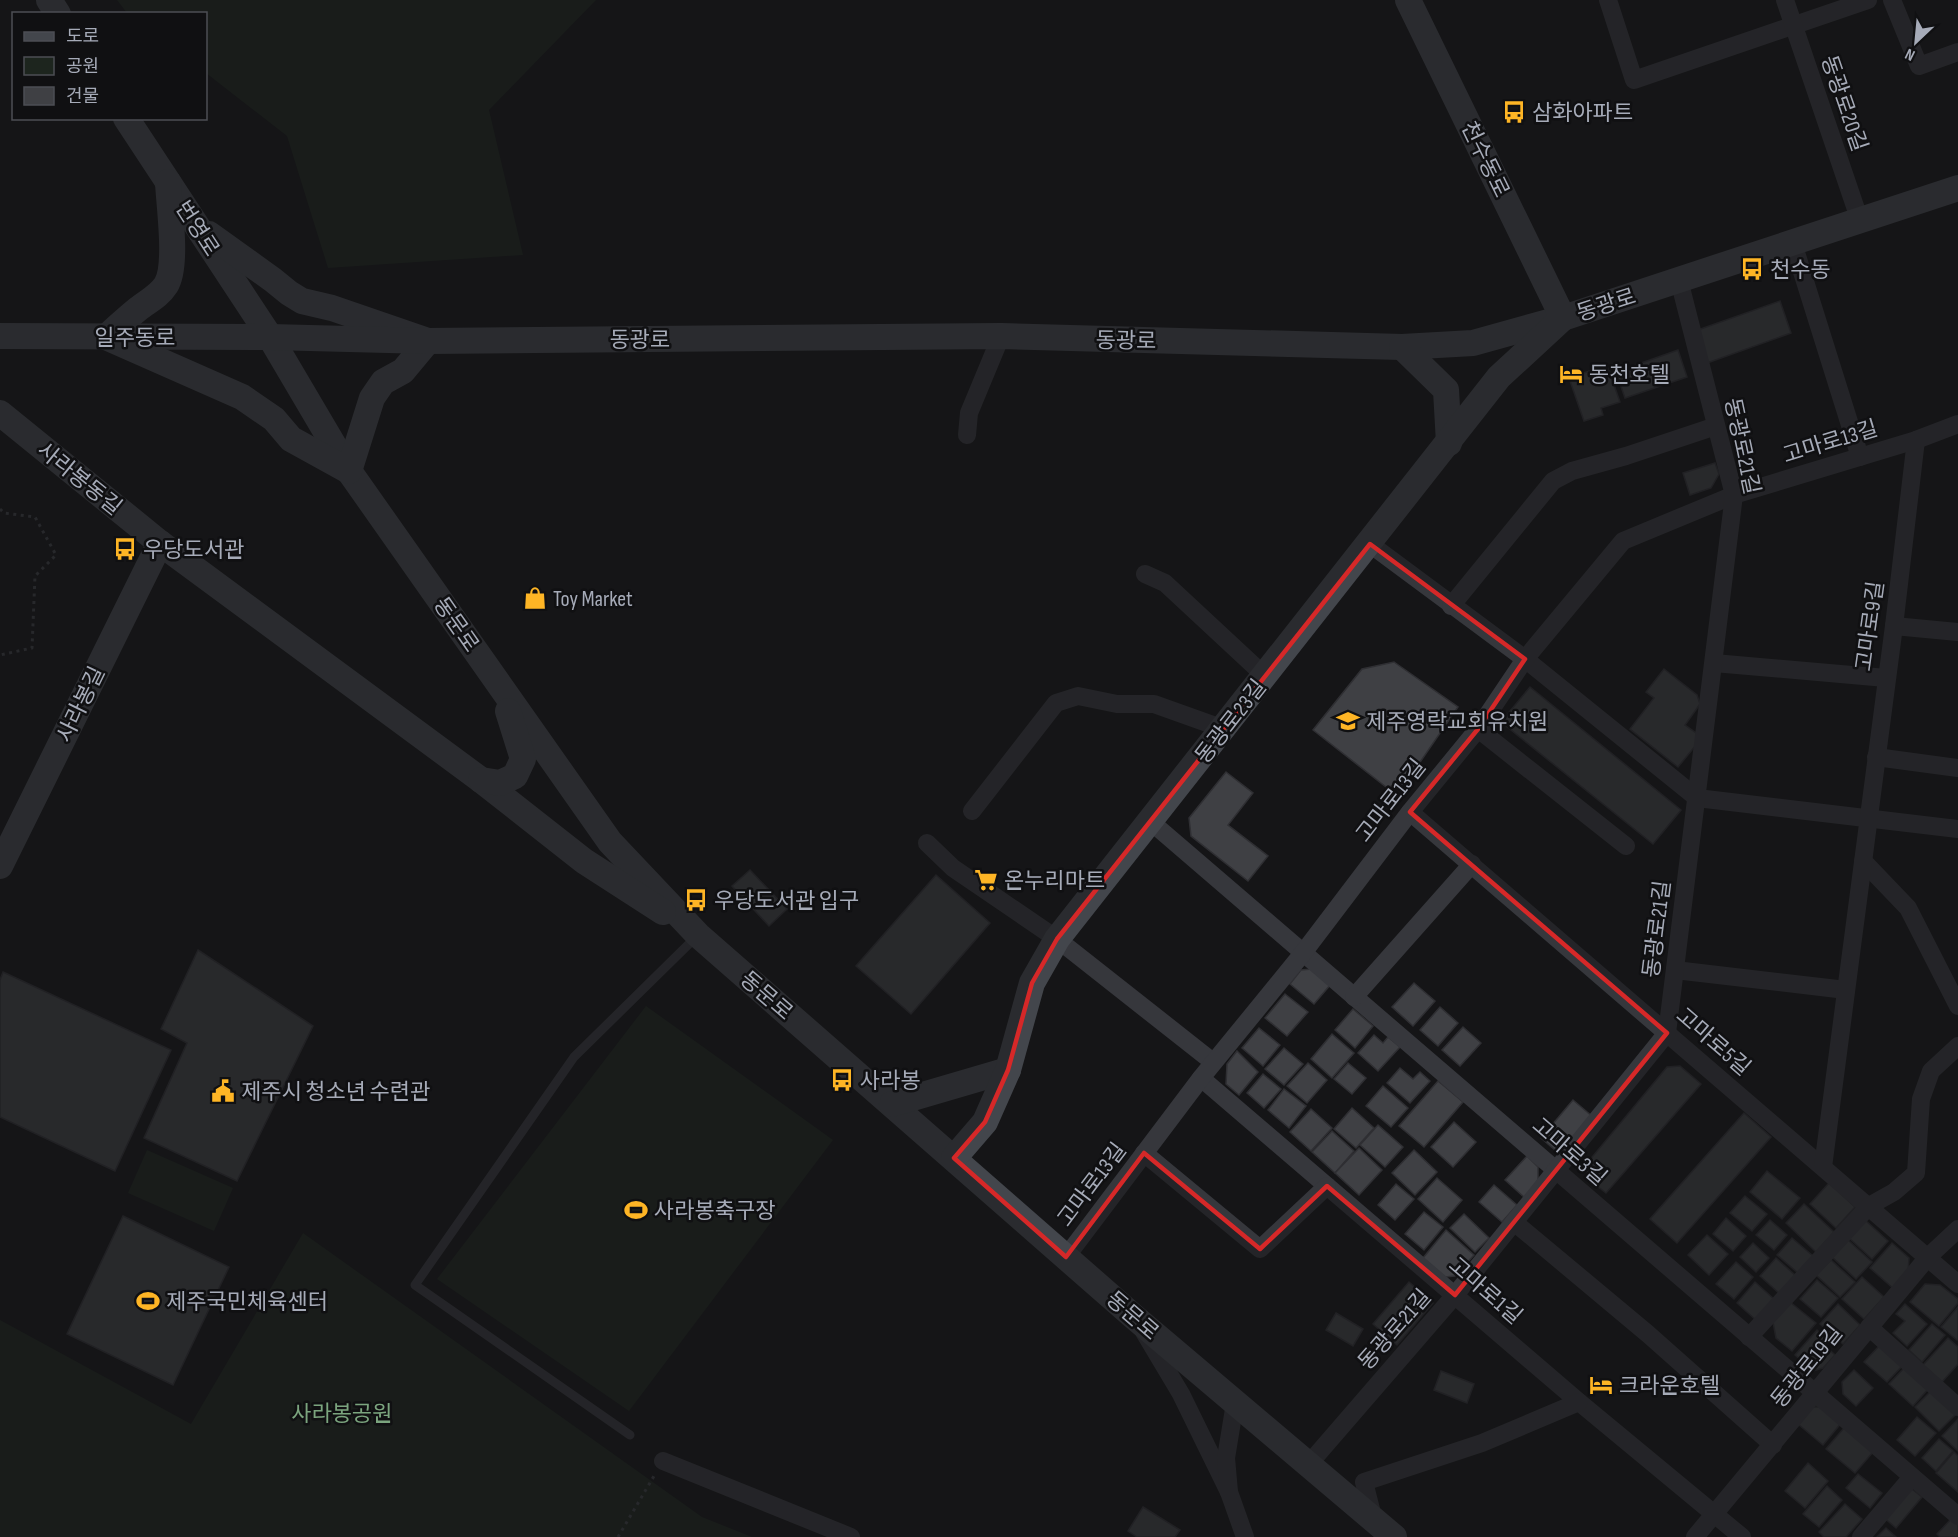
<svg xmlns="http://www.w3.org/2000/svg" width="1958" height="1537" font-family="'Sofia Sans Condensed','Noto Sans KR',sans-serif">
<rect width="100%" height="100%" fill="#151517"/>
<g fill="#1d251e">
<path d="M117,0h479l-107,110 34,145 -195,13 -41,-132 -81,-63v-59l-79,-1z"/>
<path d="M646,1006l187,134 -204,271 -192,-132z"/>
<path d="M147,1150l86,38 -19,43 -86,-38z"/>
<path d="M303,1233l399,284 50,20h-752v-217l191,104z"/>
</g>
<g fill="#3f4044" stroke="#2f2f33" stroke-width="1.5">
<path d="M1780,301l11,32 -84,30 -12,-32z"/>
<path d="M1678,350l9,27 -62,21 -9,-26z"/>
<path d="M1607,365l13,37 -19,6 2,7 -19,6 -15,-43z"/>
<path d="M1715,463l4,11 -8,14 -21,7 -7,-22z"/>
<path d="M1394,662l64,45 -53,77 -19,3 -73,-57 49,-61z"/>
<path d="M1664,669l33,26 3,9 -15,21 11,8v12l-18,22 -48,-38 24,-31 -8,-6z"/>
<path d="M1530,687l151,123 -28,34 -152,-122z"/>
<path d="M1226,772l27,21 -25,32 40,31 -20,25 -57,-45 -2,-18z"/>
<path d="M750,870l37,39 -18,17 -37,-40z"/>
<path d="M936,875l54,48 -79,91 -55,-48z"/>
<path d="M198,950l115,76 -76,155 -93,-43 43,-95 -26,-14z"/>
<path d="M1312,969l19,15 -17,20 -24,-20 11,-14z"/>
<path d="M3,972l168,78 -56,121 -115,-54v-137z"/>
<path d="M1414,983l21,18 -22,25 -21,-19z"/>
<path d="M1285,994l23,18 -21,24 -22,-18z"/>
<path d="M1440,1007l18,16 -20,23 -18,-16z"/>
<path d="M1353,1009l20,17 -18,22 -20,-18z"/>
<path d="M1463,1027l18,16 -21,23 -18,-16z"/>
<path d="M1259,1028l21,17 -17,21 -21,-18z"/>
<path d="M1332,1034l22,19 -22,25 -21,-19z"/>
<path d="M1374,1035l9,8 5,-6 12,10 -22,24 -20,-18z"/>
<path d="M1284,1048l19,16 -19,21 -19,-16z"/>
<path d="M1237,1051l21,21 -19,23 -13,-11 1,-20z"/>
<path d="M1308,1063l19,17 -20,23 -20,-17z"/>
<path d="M1348,1063l18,15 -14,16 -18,-15z"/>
<path d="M1680,1066l21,18 -95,109 -19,-15 1,-16 79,-95z"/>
<path d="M1400,1068l13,11 7,-7 10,9 -20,22 -23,-20z"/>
<path d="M1263,1074l18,15 -17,19 -17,-15z"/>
<path d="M1438,1081l25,21 -39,45 -25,-21z"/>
<path d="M1383,1086l25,22 -17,19 -25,-21z"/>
<path d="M1284,1089l22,17 -17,22 -21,-18z"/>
<path d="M1573,1100l20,17 -26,32 -12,1 -14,-12z"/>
<path d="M1352,1108l22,20 -18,20 -22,-19z"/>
<path d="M1311,1109l21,19 -21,23 -21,-19z"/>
<path d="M1744,1113l27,24 -94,106 -27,-24z"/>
<path d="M1454,1122l22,20 -23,25 -22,-20z"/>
<path d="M1378,1125l25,22 -18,20 -25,-22z"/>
<path d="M1332,1131l22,20 -19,22 -23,-21z"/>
<path d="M1359,1148l23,22 -23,25 -24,-22z"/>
<path d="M1414,1150l23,22 -22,23 -23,-22z"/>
<path d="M1527,1156l11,11v18l-13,13 -20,-18z"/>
<path d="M1767,1171l33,27 -18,21 -32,-27z"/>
<path d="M1437,1178l25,22 -19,22 -25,-23z"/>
<path d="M1829,1183l26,24 -19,21 -26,-24z"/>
<path d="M1396,1184l18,15 -19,21 -17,-15z"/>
<path d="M1494,1185l23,20 -15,17 -23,-20z"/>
<path d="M1745,1196l22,18 -15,17 -22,-18z"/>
<path d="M1804,1204l30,28 -18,20 -30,-29z"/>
<path d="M1424,1212l19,15 -19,23 -19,-16z"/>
<path d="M1464,1214l25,24 -14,14 -25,-24z"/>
<path d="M123,1216l106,51 -56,118 -106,-51z"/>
<path d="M1726,1218l20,18 -13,15 -20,-17z"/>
<path d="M1770,1220l17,15 -13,15 -18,-15z"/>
<path d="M1865,1220l23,21 -16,18 -23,-21z"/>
<path d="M1446,1230l28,25 -19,21 -10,1 -22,-19z"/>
<path d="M1707,1235l21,19 -19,21 -21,-20z"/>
<path d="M1792,1238l21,18 -15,17 -21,-18z"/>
<path d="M1848,1240l24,22 -16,17 -24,-22z"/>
<path d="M1753,1243l16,15 -13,14 -16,-15z"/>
<path d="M1892,1243l17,15 -1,16 -14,15 -24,-21z"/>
<path d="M1776,1258l20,18 -16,18 -20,-18z"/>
<path d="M1831,1260l24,22 -15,15 -24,-22z"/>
<path d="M1736,1262l17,15 -19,22 -18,-15z"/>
<path d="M1862,1277l22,20 -20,22 -22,-20z"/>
<path d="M1817,1280l21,18 -17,19 -21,-18z"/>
<path d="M1409,1282l24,21 -36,42 -24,-21z"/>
<path d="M1755,1282l20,18 -18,21 -20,-18z"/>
<path d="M1925,1284l15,1 18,14v4l-19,23 -29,-24z"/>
<path d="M1790,1302l26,21 -24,28 -16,-13 -3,-16z"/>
<path d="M1838,1304l22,21 -17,19 -23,-20z"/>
<path d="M1905,1304l22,20 -20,22 -14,-13 12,-12 -9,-7z"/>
<path d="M1958,1307v32l-1,1 -16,-13z"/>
<path d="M1336,1313l27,16 -10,17 -27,-16z"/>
<path d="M1932,1324l13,11 -23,27 -13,-12z"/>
<path d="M1817,1330l8,8 -4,4 14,13 -12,13 -10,3 -18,-16z"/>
<path d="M1948,1338l10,9v17l-16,18 -19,-17z"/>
<path d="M1882,1343l23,20 -18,19 -23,-20z"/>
<path d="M1905,1367l24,21 -16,18 -24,-22z"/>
<path d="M1854,1370l19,18 -17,18 -13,-12 -1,-12z"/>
<path d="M1441,1371l33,13 -7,19 -33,-13z"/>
<path d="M1932,1390l24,24 -17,17 -24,-24z"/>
<path d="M1812,1407h11l19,15 -19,23 -25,-21z"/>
<path d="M1917,1417l19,16 -21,23 -18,-16z"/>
<path d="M1958,1419v32l-16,-15z"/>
<path d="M1844,1428l29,24 -18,21 -29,-24z"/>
<path d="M1939,1439l14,12 -17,20 -14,-13z"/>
<path d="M1954,1452l4,4v36l-22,-19z"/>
<path d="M1808,1463l20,18 -23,27 -20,-17z"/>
<path d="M1858,1474l24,19 -12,15 -24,-20z"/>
<path d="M1827,1486l15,14 -23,27 -16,-13z"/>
<path d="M1908,1486l14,11 -26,31 -14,-12z"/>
<path d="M1845,1504l17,15 -16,18h-22l-5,-5z"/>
<path d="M1143,1507l37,23 -5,7h-38l-9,-6z"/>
<path d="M1953,1517l5,4v16h-18l-3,-3z"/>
<path d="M1886,1528l10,9h-19z"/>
</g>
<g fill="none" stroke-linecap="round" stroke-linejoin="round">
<g stroke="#3c3e43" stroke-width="3" stroke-dasharray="3 4.5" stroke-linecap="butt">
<path d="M0,509l4,4 31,4 21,38 -21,21 -3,72 -32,7"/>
<path d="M618,1537l36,-61"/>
</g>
<path stroke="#36373c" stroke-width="9" d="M630,1435l-215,-150 159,-228 122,-120"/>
<g stroke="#36373c" stroke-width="18">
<path d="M1608,0l26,80 234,-80"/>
<path d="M1785,0l75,221"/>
<path d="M1892,0l27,66 39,-14"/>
<path d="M1793,243l67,214"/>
<path d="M967,435l2,-22 32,-77"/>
<path d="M1370,544l155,115 172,139 261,31"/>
<path d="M1145,574l20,9 100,93"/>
<path d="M1451,606l102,-125 19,-10 54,-15 90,-30"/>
<path d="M1894,626l64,6"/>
<path d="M1714,663l172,15"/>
<path d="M1478,729l148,117"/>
<path d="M1876,757l82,11"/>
<path d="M972,811l84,-108 22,-7 39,8h37l70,25"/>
<path d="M1410,812l548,472"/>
<path d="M1150,821l808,695"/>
<path d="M927,843l26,25 104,71 156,123"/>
<path d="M1863,861l45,47 50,98"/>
<path d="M1675,970l171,20"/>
<path d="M1354,997l118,-133"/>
<path d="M1201,1078l378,324 163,135"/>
<path d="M1144,1153l116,96 67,-63"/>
<path d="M1823,1167l71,-541 22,-186"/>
<path d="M1514,1222l134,112 125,111"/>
<path d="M1066,1257l135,-179 102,-125 107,-141 68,-83 47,-70 98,-118 111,-46 182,-55 42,-16"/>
<path d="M1869,1327l89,80"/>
<path d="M1144,1332l37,62 48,98"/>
<path d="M1749,1337l120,-131 25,-14 22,-19 5,-74 10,-28 27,-25"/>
<path d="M1235,1403l-9,55 3,34 16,45"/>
<path d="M663,1461l188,76"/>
<path d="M1308,1465l147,-170 212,-262 67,-538 -55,-215"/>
<path d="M1374,1521l-10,-39 118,-39 97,-41"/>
<path d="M1695,1537l233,-280 30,-28"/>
<path d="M1861,1537l51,-60"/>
</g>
<g stroke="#43464c" stroke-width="26">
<path d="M49,0l9,14"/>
<path d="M126,118l144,219 79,134 261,371 88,93 435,381 261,221"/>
<path d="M168,182c1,24 10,84 -2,103 -7,11 -18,16 -28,24 -11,9 -22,19 -32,28l136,60 32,22 17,20 58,32 23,-73 11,-16 20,-11 25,-30 -96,-33 -30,-7 -13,-8 -16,-13 -64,-46"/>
<path d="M0,336l270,1 158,4 573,-5 401,11 71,-4 90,-25 395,-130"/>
<path d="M1402,347l44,43 3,53"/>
<path d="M0,413l160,130 321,237 103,81 79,51"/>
<path d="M481,780l19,3 15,-7 8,-17 -15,-48"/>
<path d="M0,866l160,-323"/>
<path d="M892,1104l116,-34"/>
<path d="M954,1158l31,-36 23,-52 24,-87 25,-44 442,-562 64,-59 -155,-318"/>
</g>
</g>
<path d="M0 0H1958V1537H0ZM1370,544l155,115 -47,70 -68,83 257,221 -212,262 -128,-109 -67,63 -116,-96 -78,104 -112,-99 31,-36 23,-52 24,-87 25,-44z" fill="#151517" fill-opacity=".55" fill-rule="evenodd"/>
<path fill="none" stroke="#d62828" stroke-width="4.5" stroke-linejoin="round" d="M1370,544l155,115 -47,70 -68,83 257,221 -212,262 -128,-109 -67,63 -116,-96 -78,104 -112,-99 31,-36 23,-52 24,-87 25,-44z"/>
<defs>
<g id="bus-bare" transform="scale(1.8)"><path d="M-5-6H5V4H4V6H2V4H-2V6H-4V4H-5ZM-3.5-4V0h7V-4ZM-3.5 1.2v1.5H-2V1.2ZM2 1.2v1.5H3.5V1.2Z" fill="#feb525" stroke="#101012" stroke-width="2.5" paint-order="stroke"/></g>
<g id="hotel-bare" transform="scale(1.8)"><path d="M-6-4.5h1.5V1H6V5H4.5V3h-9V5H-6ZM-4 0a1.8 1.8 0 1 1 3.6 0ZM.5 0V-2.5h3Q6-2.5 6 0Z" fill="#feb525" stroke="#101012" stroke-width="2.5" paint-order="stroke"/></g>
<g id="shop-bare" transform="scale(1.8)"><path d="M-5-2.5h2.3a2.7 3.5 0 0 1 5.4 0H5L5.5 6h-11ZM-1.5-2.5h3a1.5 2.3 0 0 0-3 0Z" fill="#feb525" stroke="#101012" stroke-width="2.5" paint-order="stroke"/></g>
<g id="school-bare" transform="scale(1.8)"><path d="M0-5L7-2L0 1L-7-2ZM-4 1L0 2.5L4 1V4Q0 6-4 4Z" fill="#feb525" stroke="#101012" stroke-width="2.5" paint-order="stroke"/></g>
<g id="supermarket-bare" transform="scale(1.8)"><path d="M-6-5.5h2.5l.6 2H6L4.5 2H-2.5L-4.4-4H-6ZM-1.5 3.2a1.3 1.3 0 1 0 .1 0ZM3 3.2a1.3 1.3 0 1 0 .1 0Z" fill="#feb525" stroke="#101012" stroke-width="2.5" paint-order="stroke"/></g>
<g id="civic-bare" transform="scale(1.8)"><path d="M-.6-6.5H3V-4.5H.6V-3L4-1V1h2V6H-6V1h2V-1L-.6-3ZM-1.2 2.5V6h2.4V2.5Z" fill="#feb525" stroke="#101012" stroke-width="2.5" paint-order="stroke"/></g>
<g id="stadium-bare" transform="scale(1.8)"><path d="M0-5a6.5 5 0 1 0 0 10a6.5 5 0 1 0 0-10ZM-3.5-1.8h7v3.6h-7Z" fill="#feb525" stroke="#101012" stroke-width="2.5" paint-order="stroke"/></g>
</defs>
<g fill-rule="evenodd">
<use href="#bus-bare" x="1514" y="112"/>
<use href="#bus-bare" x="1752" y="269"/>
<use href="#hotel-bare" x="1571" y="374"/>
<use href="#bus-bare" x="125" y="549"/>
<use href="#shop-bare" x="535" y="598"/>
<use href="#school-bare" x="1348" y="721"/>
<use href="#supermarket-bare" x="986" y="880"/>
<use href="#bus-bare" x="696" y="900"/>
<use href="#bus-bare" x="842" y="1080"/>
<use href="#civic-bare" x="223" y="1091"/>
<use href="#stadium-bare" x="636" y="1210"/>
<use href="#stadium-bare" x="148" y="1301"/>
<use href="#hotel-bare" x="1601" y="1385"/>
</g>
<g text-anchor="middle" stroke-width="5" stroke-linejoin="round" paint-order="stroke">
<g font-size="22" fill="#a6abb8" stroke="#101012">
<text transform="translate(1845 103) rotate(71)" y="8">동광로20길</text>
<text transform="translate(1486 159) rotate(64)" y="8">천수동로</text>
<text transform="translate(198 228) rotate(57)" y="8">번영로</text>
<text transform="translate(1606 304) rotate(-18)" y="8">동광로</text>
<text x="135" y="345">일주동로</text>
<text x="640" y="347">동광로</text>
<text transform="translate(1126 340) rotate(1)" y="8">동광로</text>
<text transform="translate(1830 441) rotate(-17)" y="8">고마로13길</text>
<text transform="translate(1743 446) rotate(78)" y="8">동광로21길</text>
<text transform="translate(80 478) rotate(39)" y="8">사라봉동길</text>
<text transform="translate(457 624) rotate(55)" y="8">동문로</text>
<text transform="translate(1869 626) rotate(-82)" y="8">고마로9길</text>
<text transform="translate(80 704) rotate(-64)" y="8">사라봉길</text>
<text transform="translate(1230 721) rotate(-52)" y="8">동광로23길</text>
<text transform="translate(1390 800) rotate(-52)" y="8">고마로13길</text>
<text transform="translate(1656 929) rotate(-83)" y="8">동광로21길</text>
<text transform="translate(767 995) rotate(41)" y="8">동문로</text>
<text transform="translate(1714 1041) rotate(41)" y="8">고마로5길</text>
<text transform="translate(1570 1151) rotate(41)" y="8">고마로3길</text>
<text transform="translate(1091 1184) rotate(-53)" y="8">고마로13길</text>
<text transform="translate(1486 1290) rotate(41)" y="8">고마로1길</text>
<text transform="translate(1133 1315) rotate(41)" y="8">동문로</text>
<text transform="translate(1394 1329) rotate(-49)" y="8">동광로21길</text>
<text transform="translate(1806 1366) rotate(-51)" y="8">동광로19길</text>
</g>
<g font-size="22" fill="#a6abb8" stroke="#101012" text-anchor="start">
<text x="1532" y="120">삼화아파트</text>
<text x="1770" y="277">천수동</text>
<text x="1589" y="382">동천호텔</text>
<text x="143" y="557">우당도서관</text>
<text x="553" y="606">Toy Market</text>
<text x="1366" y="729">제주영락교회유치원</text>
<text x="1004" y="888">온누리마트</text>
<text x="714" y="908">우당도서관 입구</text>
<text x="860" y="1088">사라봉</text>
<text x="241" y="1099">제주시 청소년 수련관</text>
<text x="654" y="1218">사라봉축구장</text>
<text x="166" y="1309">제주국민체육센터</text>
<text x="1619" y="1393">크라운호텔</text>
</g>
<g font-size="22" fill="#7ba47e" stroke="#101012">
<text x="342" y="1421">사라봉공원</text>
</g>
</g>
<rect x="12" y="12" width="195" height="108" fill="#101012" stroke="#4c4e54" stroke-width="1.5"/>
<rect x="24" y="32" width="30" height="9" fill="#43464c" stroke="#4c4e54" stroke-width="1.5"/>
<text x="66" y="42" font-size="18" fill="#a6abb8">도로</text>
<rect x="24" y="57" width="30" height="18" fill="#1d251e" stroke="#4c4e54" stroke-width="1.5"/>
<text x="66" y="72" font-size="18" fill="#a6abb8">공원</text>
<rect x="24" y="87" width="30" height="18" fill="#3f4044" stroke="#4c4e54" stroke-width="1.5"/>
<text x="66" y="102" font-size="18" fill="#a6abb8">건물</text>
<g transform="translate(1916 42) rotate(206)" stroke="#101012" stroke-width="4.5" paint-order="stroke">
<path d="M0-4.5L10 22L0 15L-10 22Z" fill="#a6abb8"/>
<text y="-9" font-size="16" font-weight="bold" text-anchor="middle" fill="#a6abb8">N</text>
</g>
</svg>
